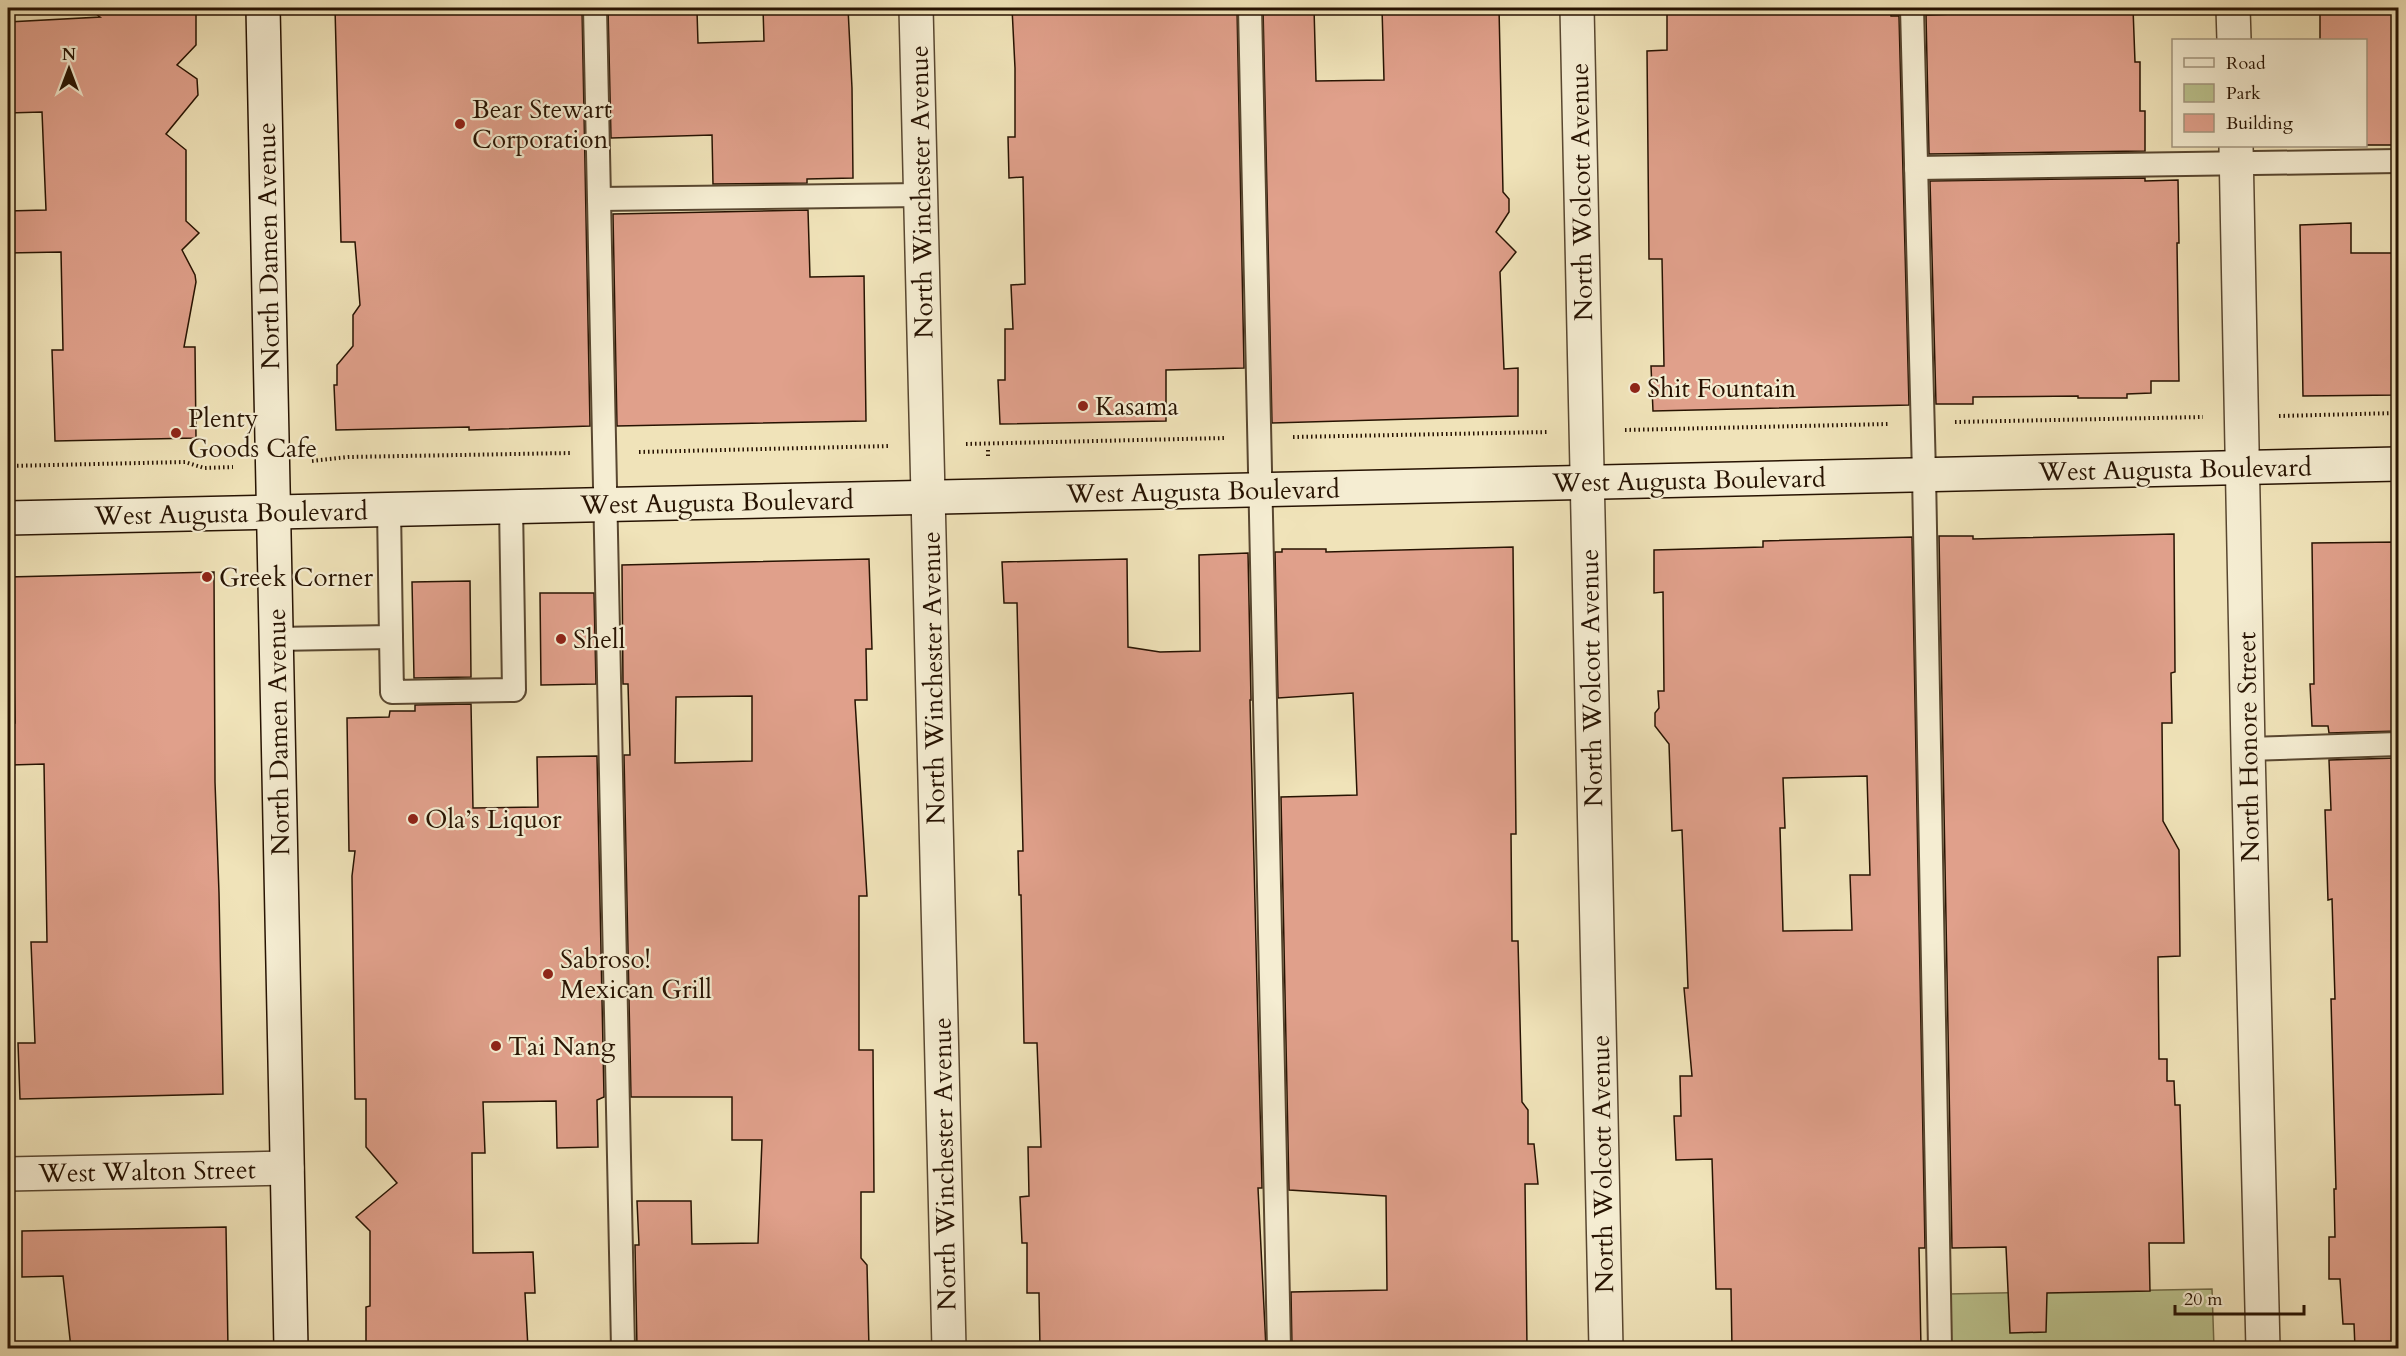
<svg xmlns="http://www.w3.org/2000/svg" width="2406" height="1356" font-family="Cardo,serif">
<rect width="100%" height="100%" fill="#f0e3b9"/>
<filter id="stains"><feTurbulence type="fractalNoise" baseFrequency=".00333" numOctaves="4"/><feColorMatrix values="0 0 0 0 .2 0 0 0 0 .09 0 0 0 0 .02 0 0 0 .5 -.17"/></filter>
<radialGradient id="worn" r=".72"><stop offset=".6" stop-color="#630" stop-opacity="0"/><stop offset="1" stop-color="#630" stop-opacity=".3"/></radialGradient>
<path fill="#bbc38e" stroke="#716b48" stroke-width="1.5" d="M2212,1289l2,59h-264l-2,-54z"/>
<g fill="#e0a08b" stroke="#271302" stroke-width="1.5" fill-rule="evenodd">
<path d="M88,8h108v37l-19,20 20,14 1,16 -32,39 20,16v71l13,12 -17,17 13,25 1,7 -12,65h11l1,91 -141,3 -3,-91h11l-2,-98 -53,1v-42l38,-1 -4,-98 -34,1v-91l92,-5z"/>
<path d="M335,8h247l8,418 -121,4v-3l-133,3 -2,-45h3v-20l16,-19v-31l7,-10 -5,-63h-14z"/>
<path d="M608,8h73v4l16,-1 1,32 66,-2 -1,-33h85l4,80 1,90 -46,1v4l-94,1 -1,-49 -101,3z"/>
<path d="M1012,8h225l7,360 -78,2v51l-166,3 -2,-44h7v-51h8l-2,-44 14,-1 -2,-107 -14,1 -1,-41h7v-69z"/>
<path d="M1263,8h51l2,73 68,-1 -2,-72h117l4,184 6,7v13l-13,20 20,20 -16,20 4,97 14,-1v48l-246,7z"/>
<path d="M1667,8h223l1,8h8l10,389 -256,6 -2,-45h13l-2,-107h-13l-2,-208 20,-1z"/>
<path d="M2133,8l2,54h5v49h5v40l-216,3 -3,-139z"/>
<path d="M2320,8h78v137h-32v-105h-46z"/>
<path d="M2145,178v3l33,-1 1,63h-2l2,138h-28v12l-24,1v4h-49v-2l-105,1v7h-37l-6,-223z"/>
<path d="M808,210l2,67 54,-1 2,145 -249,5 -4,-212z"/>
<path d="M2351,223v30h47v142l-95,1 -3,-171z"/>
<path d="M2174,534l1,138 -4,1 1,50h-10l1,98 16,29 1,106 -22,1 1,102h8v22h7l1,24h5l4,138h-35l1,48 -103,2 -1,39 -36,1 -4,-86 -54,1 -13,-712h34v3z"/>
<path d="M1912,537l13,711h-6l2,100h-189l-1,-59h-15l-4,-130 -36,1 -2,-44h7l-1,-40h12l-8,-88h4l-6,-158 -10,1 -3,-87 -14,-18v-13l4,-5 -1,-17h6l-1,-99 -9,1v-43l109,-3v-6zM1867,776l3,99h-20l2,55 -69,1 -3,-103h5l-2,-50z"/>
<path d="M2398,542v189l-69,2 -1,-7h-16l-2,-42h4l-2,-141z"/>
<path d="M1513,547l3,287h-5l1,107h6l4,161 6,8v34h6l4,40h-13l2,164h-235l-1,-56 96,-2 -1,-94 -97,-6 -8,-393 76,-2 -4,-102 -75,5 -3,-146h7v-3h44v3z"/>
<path d="M1248,553l3,147h-1l12,488h-4l8,160h-226l-1,-55h-12v-50h-5l-2,-46 9,-1 -1,-49h13l-4,-104h-13l-3,-148h-2l-1,-44h5l-6,-248h-13l-2,-41 125,-3 1,88 32,5 40,-1 -1,-96z"/>
<path d="M869,559l3,90h-6l1,51h-12l12,196h-8v154h14l1,142h-13v66l6,7 2,83h-232l-2,-103h4l-2,-44h54l1,43 66,-1 4,-103h-30v-43h-101l-7,-342h6l-2,-71h-5l-1,-119zM752,696v65l-77,2 1,-66z"/>
<path d="M214,572l1,210 4,111 4,201 -203,5 -2,-56h17l-4,-101h16l-3,-178 -33,1 -2,-42h6l-2,-97h-5v-49z"/>
<path d="M470,581l1,96 -57,1 -2,-96z"/>
<path d="M540,593h54l2,91 -55,1z"/>
<path d="M471,704l2,104 65,-1 -1,-50 60,-1 7,341 -7,3 1,47 -41,1 -1,-47 -73,1 2,51h-13l1,100 60,-1 2,41h-10l3,55h-162v-41l4,-1v-75l-14,-14 41,-34 -31,-36v-48h-11l-3,-223 3,-25h-6l-2,-133 42,-1 1,-6h25v-6z"/>
<path d="M2398,758v590h-43l-1,-24h-11l-3,-45h-11v-42h6l-1,-48h2l-5,-190h4l-3,-100 -4,1 -3,-90h6l-2,-50z"/>
<path d="M226,1227l2,121h-157l-8,-72 -41,1v-46z"/>
</g>
<g fill="none" stroke-linecap="round" stroke-linejoin="round">
<g stroke="#594730" stroke-width="26">
<g id="lane">
<path d="M595,8l28,1340"/>
<path d="M1250,8l29,1340"/>
<path d="M1912,8l12,466 16,874"/>
<path d="M1916,168l482,-7"/>
<path d="M599,199l322,-4"/>
<path d="M391,637l1,55 122,-2 -3,-184"/>
<path d="M276,639l115,-2 -2,-128"/>
<path d="M2248,749l150,-5"/>
</g>
</g>
<g stroke="#594730" stroke-width="36">
<g id="street">
<path d="M916,8l33,1340"/>
<path d="M1577,8l29,1340"/>
<path d="M2233,8l1,32"/>
<path d="M2236,146l12,603 15,599"/>
<path d="M8,1174l279,-6"/>
</g>
</g>
<g stroke="#271302" stroke-width="36">
<g id="secondary">
<path d="M263,8l28,1340"/>
<path d="M8,518l2390,-54"/>
</g>
</g>
<g stroke="#271302" stroke-width="4" stroke-dasharray="1.5 3" stroke-linecap="butt">
<path d="M2279,416l119,-3"/>
<path d="M1955,422l248,-5"/>
<path d="M1625,430l263,-6"/>
<path d="M1293,437l256,-5"/>
<path d="M966,444l259,-6"/>
<path d="M988,450v8"/>
<path d="M639,452l250,-6"/>
<path d="M312,461l36,-4 223,-4"/>
<path d="M8,466l177,-4 19,6 29,-1"/>
</g>
<use href="#lane" stroke="#f5edd2" stroke-width="22"/>
<use href="#street" stroke="#f5edd2" stroke-width="33"/>
<use href="#secondary" stroke="#f5edd2" stroke-width="33"/>
</g>
<g fill="#8f2418" stroke="#f5edd2" stroke-width="2">
<circle cx="460" cy="124" r="6"/>
<circle cx="1635" cy="388" r="6"/>
<circle cx="1083" cy="406" r="6"/>
<circle cx="176" cy="433" r="6"/>
<circle cx="207" cy="577" r="6"/>
<circle cx="561" cy="639" r="6"/>
<circle cx="413" cy="819" r="6"/>
<circle cx="548" cy="974" r="6"/>
<circle cx="496" cy="1046" r="6"/>
</g>
<g text-anchor="middle" stroke-width="4.5" stroke-linejoin="round" paint-order="stroke">
<g font-size="26" fill="#271302" stroke="#f5edd2" text-anchor="start">
<text x="472" y="118">Bear Stewart<tspan x="472" dy="30">Corporation</tspan></text>
<text x="1647" y="397">Shit Fountain</text>
<text x="1095" y="415">Kasama</text>
<text x="188" y="427">Plenty<tspan x="188" dy="30">Goods Cafe</tspan></text>
<text x="219" y="586">Greek Corner</text>
<text x="573" y="648">Shell</text>
<text x="425" y="828">Ola’s Liquor</text>
<text x="560" y="968">Sabroso!<tspan x="560" dy="30">Mexican Grill</tspan></text>
<text x="508" y="1055">Tai Nang</text>
</g>
<g font-size="26" fill="#271302" stroke="#f5edd2">
<text transform="translate(921 192) rotate(-91)" y="9">North Winchester Avenue</text>
<text transform="translate(1581 192) rotate(-91)" y="9">North Wolcott Avenue</text>
<text transform="translate(268 246) rotate(-91)" y="9">North Damen Avenue</text>
<text transform="translate(2175 469) rotate(-1)" y="9">West Augusta Boulevard</text>
<text transform="translate(1689 480) rotate(-1)" y="9">West Augusta Boulevard</text>
<text transform="translate(1203 491) rotate(-1)" y="9">West Augusta Boulevard</text>
<text transform="translate(717 502) rotate(-1)" y="9">West Augusta Boulevard</text>
<text transform="translate(231 513) rotate(-1)" y="9">West Augusta Boulevard</text>
<text transform="translate(933 678) rotate(-91)" y="9">North Winchester Avenue</text>
<text transform="translate(1591 678) rotate(-91)" y="9">North Wolcott Avenue</text>
<text transform="translate(278 732) rotate(-91)" y="9">North Damen Avenue</text>
<text transform="translate(2248 747) rotate(-91)" y="9">North Honore Street</text>
<text transform="translate(944 1164) rotate(-91)" y="9">North Winchester Avenue</text>
<text transform="translate(1602 1164) rotate(-91)" y="9">North Wolcott Avenue</text>
<text transform="translate(147 1171) rotate(-1)" y="9">West Walton Street</text>
</g>
</g>
<rect width="2406" height="1356" fill="none" stroke="#f0e3b9" stroke-width="30"/>
<rect x="9" y="9" width="2388" height="1338" fill="none" stroke="#271302" stroke-width="3"/>
<rect x="15" y="15" width="2376" height="1326" fill="none" stroke="#271302" stroke-width="1.5"/>
<rect x="2172" y="39" width="195" height="108" fill="#f5edd2" stroke="#a3967f" stroke-width="1.5"/>
<rect x="2184" y="58" width="30" height="9" fill="#f5edd2" stroke="#a3967f" stroke-width="1.5"/>
<text x="2226" y="69" font-size="18" fill="#271302">Road</text>
<rect x="2184" y="84" width="30" height="18" fill="#bbc38e" stroke="#a3967f" stroke-width="1.5"/>
<text x="2226" y="99" font-size="18" fill="#271302">Park</text>
<rect x="2184" y="114" width="30" height="18" fill="#e0a08b" stroke="#a3967f" stroke-width="1.5"/>
<text x="2226" y="129" font-size="18" fill="#271302">Building</text>
<g transform="translate(69 69)" stroke="#f5edd2" stroke-width="4.5" paint-order="stroke">
<path d="M0-4.5L10 22L0 15L-10 22Z" fill="#271302"/>
<text y="-9" font-size="16" font-weight="bold" text-anchor="middle" fill="#271302">N</text>
</g>
<path d="M2175 1305v9h129v-9" fill="none" stroke="#271302" stroke-width="3"/>
<text x="2184" y="1305" font-size="18" fill="#271302" stroke="#f5edd2" stroke-width="4.5" paint-order="stroke">20 m</text>
<rect width="100%" height="100%" filter="url(#stains)"/>
<rect width="100%" height="100%" fill="url(#worn)"/>
</svg>
